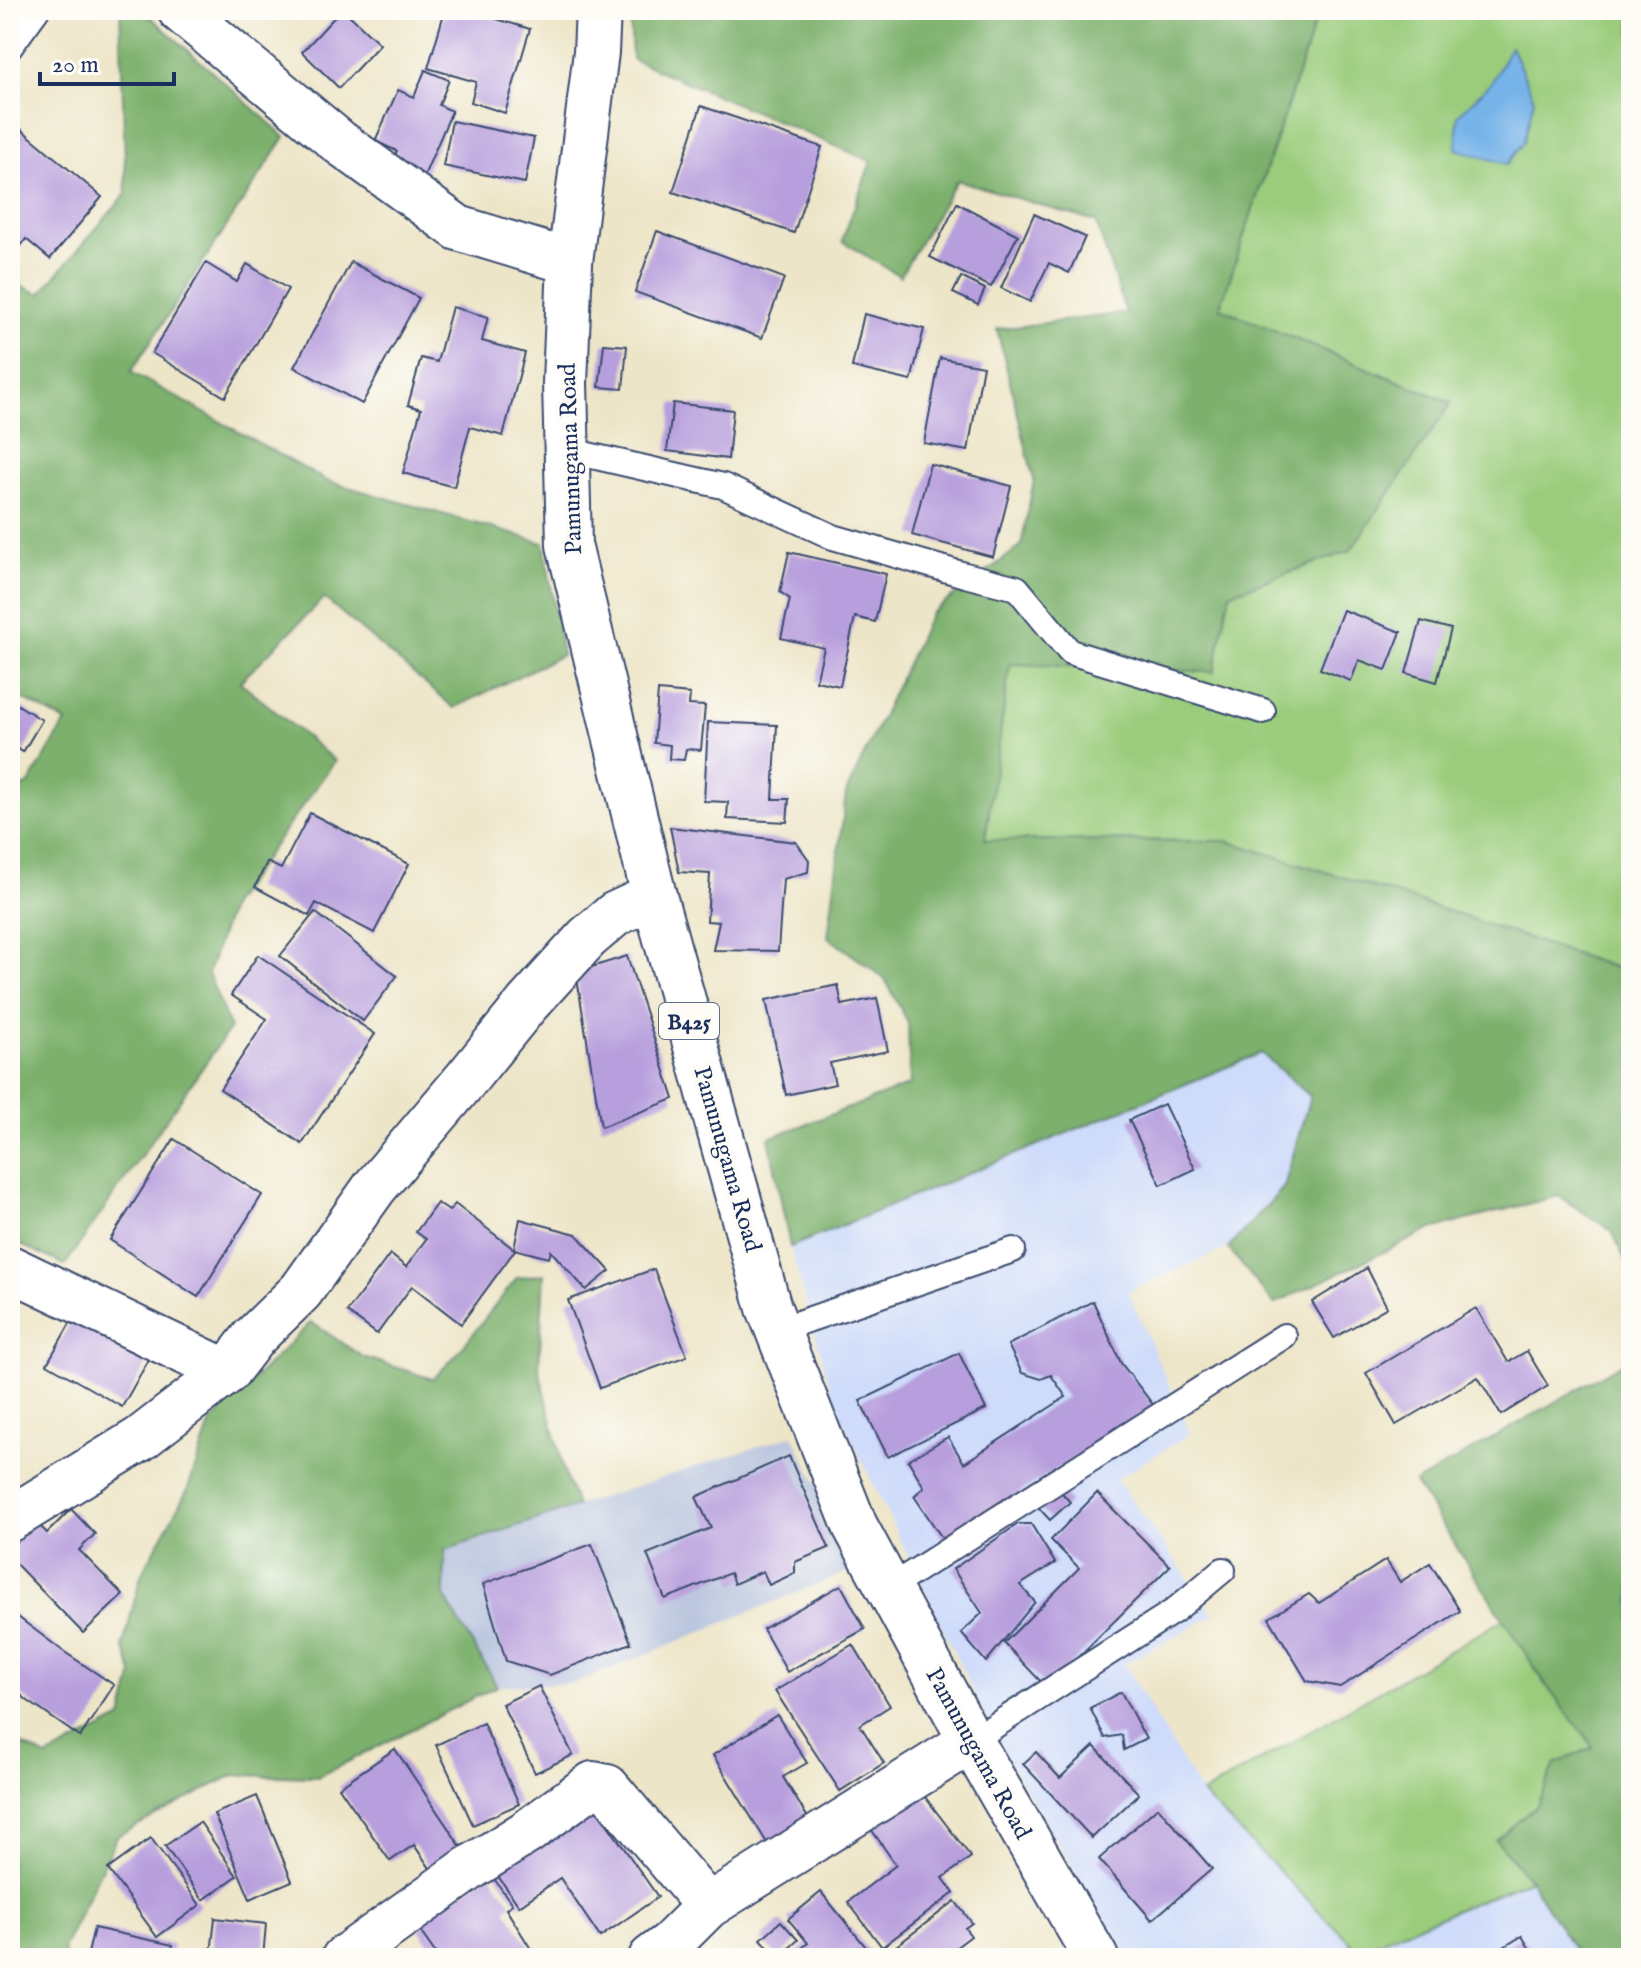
<svg xmlns="http://www.w3.org/2000/svg" width="1641" height="1968" font-family="'IM FELL English',serif">
<rect width="100%" height="100%" fill="#fdfcf7"/>
<filter id="ink" filterUnits="userSpaceOnUse"><feTurbulence type="fractalNoise" baseFrequency=".0125" numOctaves="2"/><feDisplacementMap in="SourceGraphic" scale="16" xChannelSelector="R" yChannelSelector="G"/><feConvolveMatrix kernelMatrix="1 2 1 2 8 2 1 2 1" color-interpolation-filters="sRGB"/></filter>
<filter id="wash" filterUnits="userSpaceOnUse"><feTurbulence type="fractalNoise" baseFrequency=".006" numOctaves="4" result="noise"/><feDisplacementMap in="SourceGraphic" scale="32" xChannelSelector="R" yChannelSelector="G"/><feGaussianBlur stdDeviation="1.8" result="paint"/><feColorMatrix in="noise" values="0 0 0 0 0 0 0 0 0 0 0 0 0 0 0 0 0 1.4 0 .05"/><feComposite in="paint" operator="in"/></filter>
<g filter="url(#wash)">
<rect width="100%" height="100%" fill="#ede5c7"/>
<path fill="#cedbfa" d="M1262,1053l48,43 -26,91 -56,61 -100,43 62,143 -74,45 98,136 -90,49 78,130 156,156 172,-70 49,78h-451l-128,-211 -164,-340 -46,-160z"/>
<path fill="#b9c5de" d="M793,1435l64,133 -281,115 -79,3 -53,-90 1,-47z"/>
<g fill="#9acc7c" stroke="#5a7e6d" stroke-width="2">
<path d="M1319,10h312v963l-232,-78 -172,-54 -242,-1 25,-177 204,9 16,-79 120,-42 100,-149 -230,-94z"/>
<path d="M1504,1619l44,69 46,59 -39,17 -18,41 -40,35 33,40 -172,70 -156,-156z"/>
</g>
<g fill="#7bb06c" stroke="#4b7065" stroke-width="2">
<path d="M120,10h23l142,127 -154,235 196,109 217,62 18,112 -108,53 -130,-110 -84,84 95,79 -104,144 -23,68 22,55 -165,237 -55,-25v-451l18,-4 38,-63 -56,-30v-411l30,13 86,-100z"/>
<path d="M630,10h689l-99,298 231,95 -101,148 -120,42 -16,79 -204,-8 -25,176 242,1 172,54 232,78v300l-19,-42 -54,-35 -126,33 -158,75 -46,-56 56,-61 26,-91 -49,-43 -471,194 -21,-109 141,-53 -2,-62 -23,-44 -57,-42 18,-144 85,-180 90,-67 13,-66 -37,-151 129,-16 -30,-91 -139,-42 -57,96 -58,-35 29,-80 -239,-102z"/>
<path d="M544,1274l-5,95 25,103 13,34 -132,44 -1,46 53,90 -179,91 -85,-2 -116,61 -53,111 -1,11h-53v-219l37,18 75,-39 11,-45 -10,-27 18,-71 46,-84 24,-69 100,-100 52,35 70,22 24,-25 60,-76z"/>
<path d="M1631,1358v600h-52l-49,-78 -34,-40 41,-35 18,-41 38,-17 -45,-59 -133,-205z"/>
</g>
<path fill="#76b3e9" stroke="#4871a4" stroke-width="2" d="M1511,46l23,53 -10,43 -17,22 -51,-15 2,-34 34,-33z"/>
<g id="blocks">
<g fill="#b79edd">
<path d="M341,10h3l36,34 -41,44 -37,-36z"/>
<path d="M445,10h21l64,19 -25,84 -34,-11 5,-20 -48,-14z"/>
<path d="M425,70l24,10 -10,25 13,6 -28,65 -32,-14 5,-11 -22,-10 23,-51 16,7z"/>
<path d="M701,106l121,41 -28,86 -121,-41z"/>
<path d="M10,120l92,77 -52,62 -24,-20 -16,21z"/>
<path d="M452,121l82,17 -9,45 -82,-17z"/>
<path d="M957,203l61,32 -27,52 -61,-30z"/>
<path d="M1034,214l51,23 -16,36 -20,-10 -19,39 -29,-14z"/>
<path d="M657,231l127,47 -22,60 -127,-46z"/>
<path d="M351,262l68,36 -57,106 -68,-37z"/>
<path d="M206,263l31,19 10,-18 41,25 -63,108 -73,-44z"/>
<path d="M961,277l24,12 -7,16 -25,-12z"/>
<path d="M452,307l36,10 -6,24 43,12 -22,83 -33,-9 -16,60 -51,-14 18,-64 -13,-4 13,-47 16,4z"/>
<path d="M864,314l60,15 -13,52 -59,-14z"/>
<path d="M604,344l23,2 -4,43 -24,-2z"/>
<path d="M940,358l43,8 -15,85 -44,-8z"/>
<path d="M673,403l60,7 -5,49 -61,-8z"/>
<path d="M930,464l81,22 -18,71 -81,-22z"/>
<path d="M789,552l97,22 -11,48 -20,-5 -15,69 -24,-5 8,-33 -43,-10 9,-39 -10,-7z"/>
<path d="M1343,610l58,22 -15,38 -27,-10 -8,21 -31,-12z"/>
<path d="M1421,621l30,8 -14,53 -31,-9z"/>
<path d="M658,691l32,3 -1,11 16,1 -4,44 -15,-1 -2,11 -15,-1 1,-14 -16,-2z"/>
<path d="M10,700l32,20 -19,32 -13,-8z"/>
<path d="M708,722l69,3 -4,74h16l-2,23 -60,-3 1,-17 -24,-1z"/>
<path d="M310,813l99,51 -35,69 -58,-30 -7,13 -54,-29 12,-25 14,7z"/>
<path d="M670,827l126,15 13,18 -1,12 -25,7 -5,72 -65,-1 6,-28 -12,-1 3,-47 -31,-2z"/>
<path d="M315,912l82,64 -34,45 -83,-65z"/>
<path d="M258,955l117,79 -73,110 -82,-55 47,-70 -36,-24z"/>
<path d="M627,956l47,143 -73,28 -25,-155z"/>
<path d="M838,985l4,20 35,-7 11,53 -58,12 5,21 -49,11 -20,-95z"/>
<path d="M1164,1104l31,65 -34,16 -32,-65z"/>
<path d="M174,1139l88,56 -64,102 -88,-57z"/>
<path d="M437,1203l12,8 6,-7 60,46 -54,74 -49,-38 -35,48 -30,-22 43,-58 16,13 20,-28 -10,-7z"/>
<path d="M520,1219l56,15 34,37 -24,19 -35,-39 -2,7 -35,-9z"/>
<path d="M1367,1268l20,39 -53,31 -22,-36z"/>
<path d="M654,1269l33,87 -87,32 -32,-88z"/>
<path d="M1093,1301l28,62 33,43 -210,135 -30,-45 10,-9 -16,-27 40,-23 16,26 102,-66 -15,-22 -10,4 -19,-6 -14,-28z"/>
<path d="M1476,1308l32,54 19,-11 21,35 -47,29 -23,-38 -82,48 -30,-52z"/>
<path d="M77,1311l75,43 -30,53 -75,-43z"/>
<path d="M959,1353l27,56 -98,48 -28,-56z"/>
<path d="M789,1456l40,92 -34,14v11l-26,12 -6,-14 -29,13 -4,-11 -65,26 -18,-45 64,-26 -15,-31z"/>
<path d="M1057,1487l13,15 -20,18 -13,-14z"/>
<path d="M1097,1493l73,73 -123,122 -43,-45 75,-75 -28,-28z"/>
<path d="M71,1509l24,25 -16,16 44,45 -40,38 -73,-75v-14l24,-24 13,13z"/>
<path d="M1018,1524h13l24,39 -35,22 15,17 -49,60 -25,-29 21,-20 -29,-44z"/>
<path d="M592,1544l39,99 -81,32 -44,-14 -23,-77z"/>
<path d="M1386,1560l14,22 30,-19 30,48 -120,76 -33,-6 -38,-63 40,-24 10,9z"/>
<path d="M841,1585l24,44 -78,43 -24,-43z"/>
<path d="M10,1611l53,40 51,34 -34,52 -52,-36 -18,-15z"/>
<path d="M853,1644l37,62 -30,19 24,38 -44,28 -65,-100z"/>
<path d="M539,1686l34,69 -38,18 -33,-69z"/>
<path d="M1121,1692l25,47 -22,11 -2,-15 -17,3 -15,-30z"/>
<path d="M777,1715l30,48 -24,14 25,41 -41,25 -54,-88z"/>
<path d="M483,1723l36,81 -46,21 -37,-80z"/>
<path d="M1094,1746l45,48 -47,44 -69,-74 13,-12 24,26z"/>
<path d="M395,1749l68,101 -31,21 -18,-26 -24,16 -51,-74z"/>
<path d="M922,1793l49,64 -28,21 11,15 -72,54 -34,-45 48,-37 -25,-36z"/>
<path d="M257,1796l35,85 -42,18 -36,-85z"/>
<path d="M589,1798l69,99 -58,40 -40,-59 -41,28 -28,-40z"/>
<path d="M1158,1807l54,62 -60,51 -53,-61z"/>
<path d="M200,1822l37,54 -34,24 -38,-54z"/>
<path d="M151,1838l49,67 -43,32 -49,-68z"/>
<path d="M490,1873l22,31 -6,5 30,48 -97,1 -24,-34z"/>
<path d="M821,1892l54,66h-74l-4,-6 11,-9 -20,-24z"/>
<path d="M955,1901l17,22 -7,5 6,8 -29,22h-39l-8,-11z"/>
<path d="M215,1918l51,6 -3,34 -52,-4z"/>
<path d="M781,1921l17,19 -20,18 -17,-19z"/>
<path d="M94,1928l79,17 -3,13h-83z"/>
<path d="M1522,1936l13,22h-49z"/>
</g>
</g>
</g>
<g filter="url(#ink)">
<use href="#blocks" fill-opacity="0" stroke="#3a4a6e" stroke-width="2"/>
<g fill="none" stroke-linecap="round" stroke-linejoin="round">
<g stroke="#3a4a6e" stroke-width="28">
<g id="service">
<path d="M10,47l27,-37"/>
<path d="M566,450l157,36 110,51 132,38 52,13 53,64 193,59"/>
<path d="M778,1330l235,-80"/>
<path d="M889,1588l395,-252"/>
<path d="M971,1741l203,-130 49,-41"/>
</g>
</g>
<g stroke="#3a4a6e" stroke-width="48">
<g id="minor">
<path d="M180,10l159,132 119,86 112,34"/>
<path d="M10,1268l217,104"/>
<path d="M10,1519l130,-80 87,-67 27,-35 47,-46 74,-104 92,-109 60,-74 60,-66 28,-24 39,-18"/>
<path d="M344,1958l126,-90 57,-36 66,-48 14,3 101,119"/>
<path d="M651,1958l20,-15 37,-37 263,-165"/>
</g>
</g>
<g stroke="#3a4a6e" stroke-width="48">
<path id="primary" d="M598,10l-2,42 -26,210 -5,121 4,162 85,351 115,412 86,218 116,215 125,217"/>
</g>
<use href="#service" stroke="#fff" stroke-width="24"/>
<use href="#minor" stroke="#fff" stroke-width="44"/>
<use href="#primary" stroke="#fff" stroke-width="44"/>
</g>
</g>
<g text-anchor="middle" stroke-width="8" stroke-linejoin="round" paint-order="stroke">
<rect fill="#fdfcf7" stroke="#5f6c8c" stroke-width="2" x="659" y="1003" width="60" height="36" rx="6"/>
<g font-size="22" font-weight="bold" fill="#1b2f5e">
<text x="689" y="1029">B425</text>
</g>
<g font-size="24" fill="#1b2f5e" stroke="#fdfcf7">
<text transform="translate(570 459) rotate(-92)" y="8">Pamunugama Road</text>
<text transform="translate(728 1159) rotate(74)" y="8">Pamunugama Road</text>
<text transform="translate(979 1753) rotate(61)" y="8">Pamunugama Road</text>
</g>
</g>
<rect width="1641" height="1968" fill="none" stroke="#fdfcf7" stroke-width="40"/>
<path d="M40 72v12h134v-12" fill="none" stroke="#1b2f5e" stroke-width="4"/>
<text x="52" y="72" font-size="24" fill="#1b2f5e" stroke="#fdfcf7" stroke-width="6" paint-order="stroke">20 m</text>
</svg>
